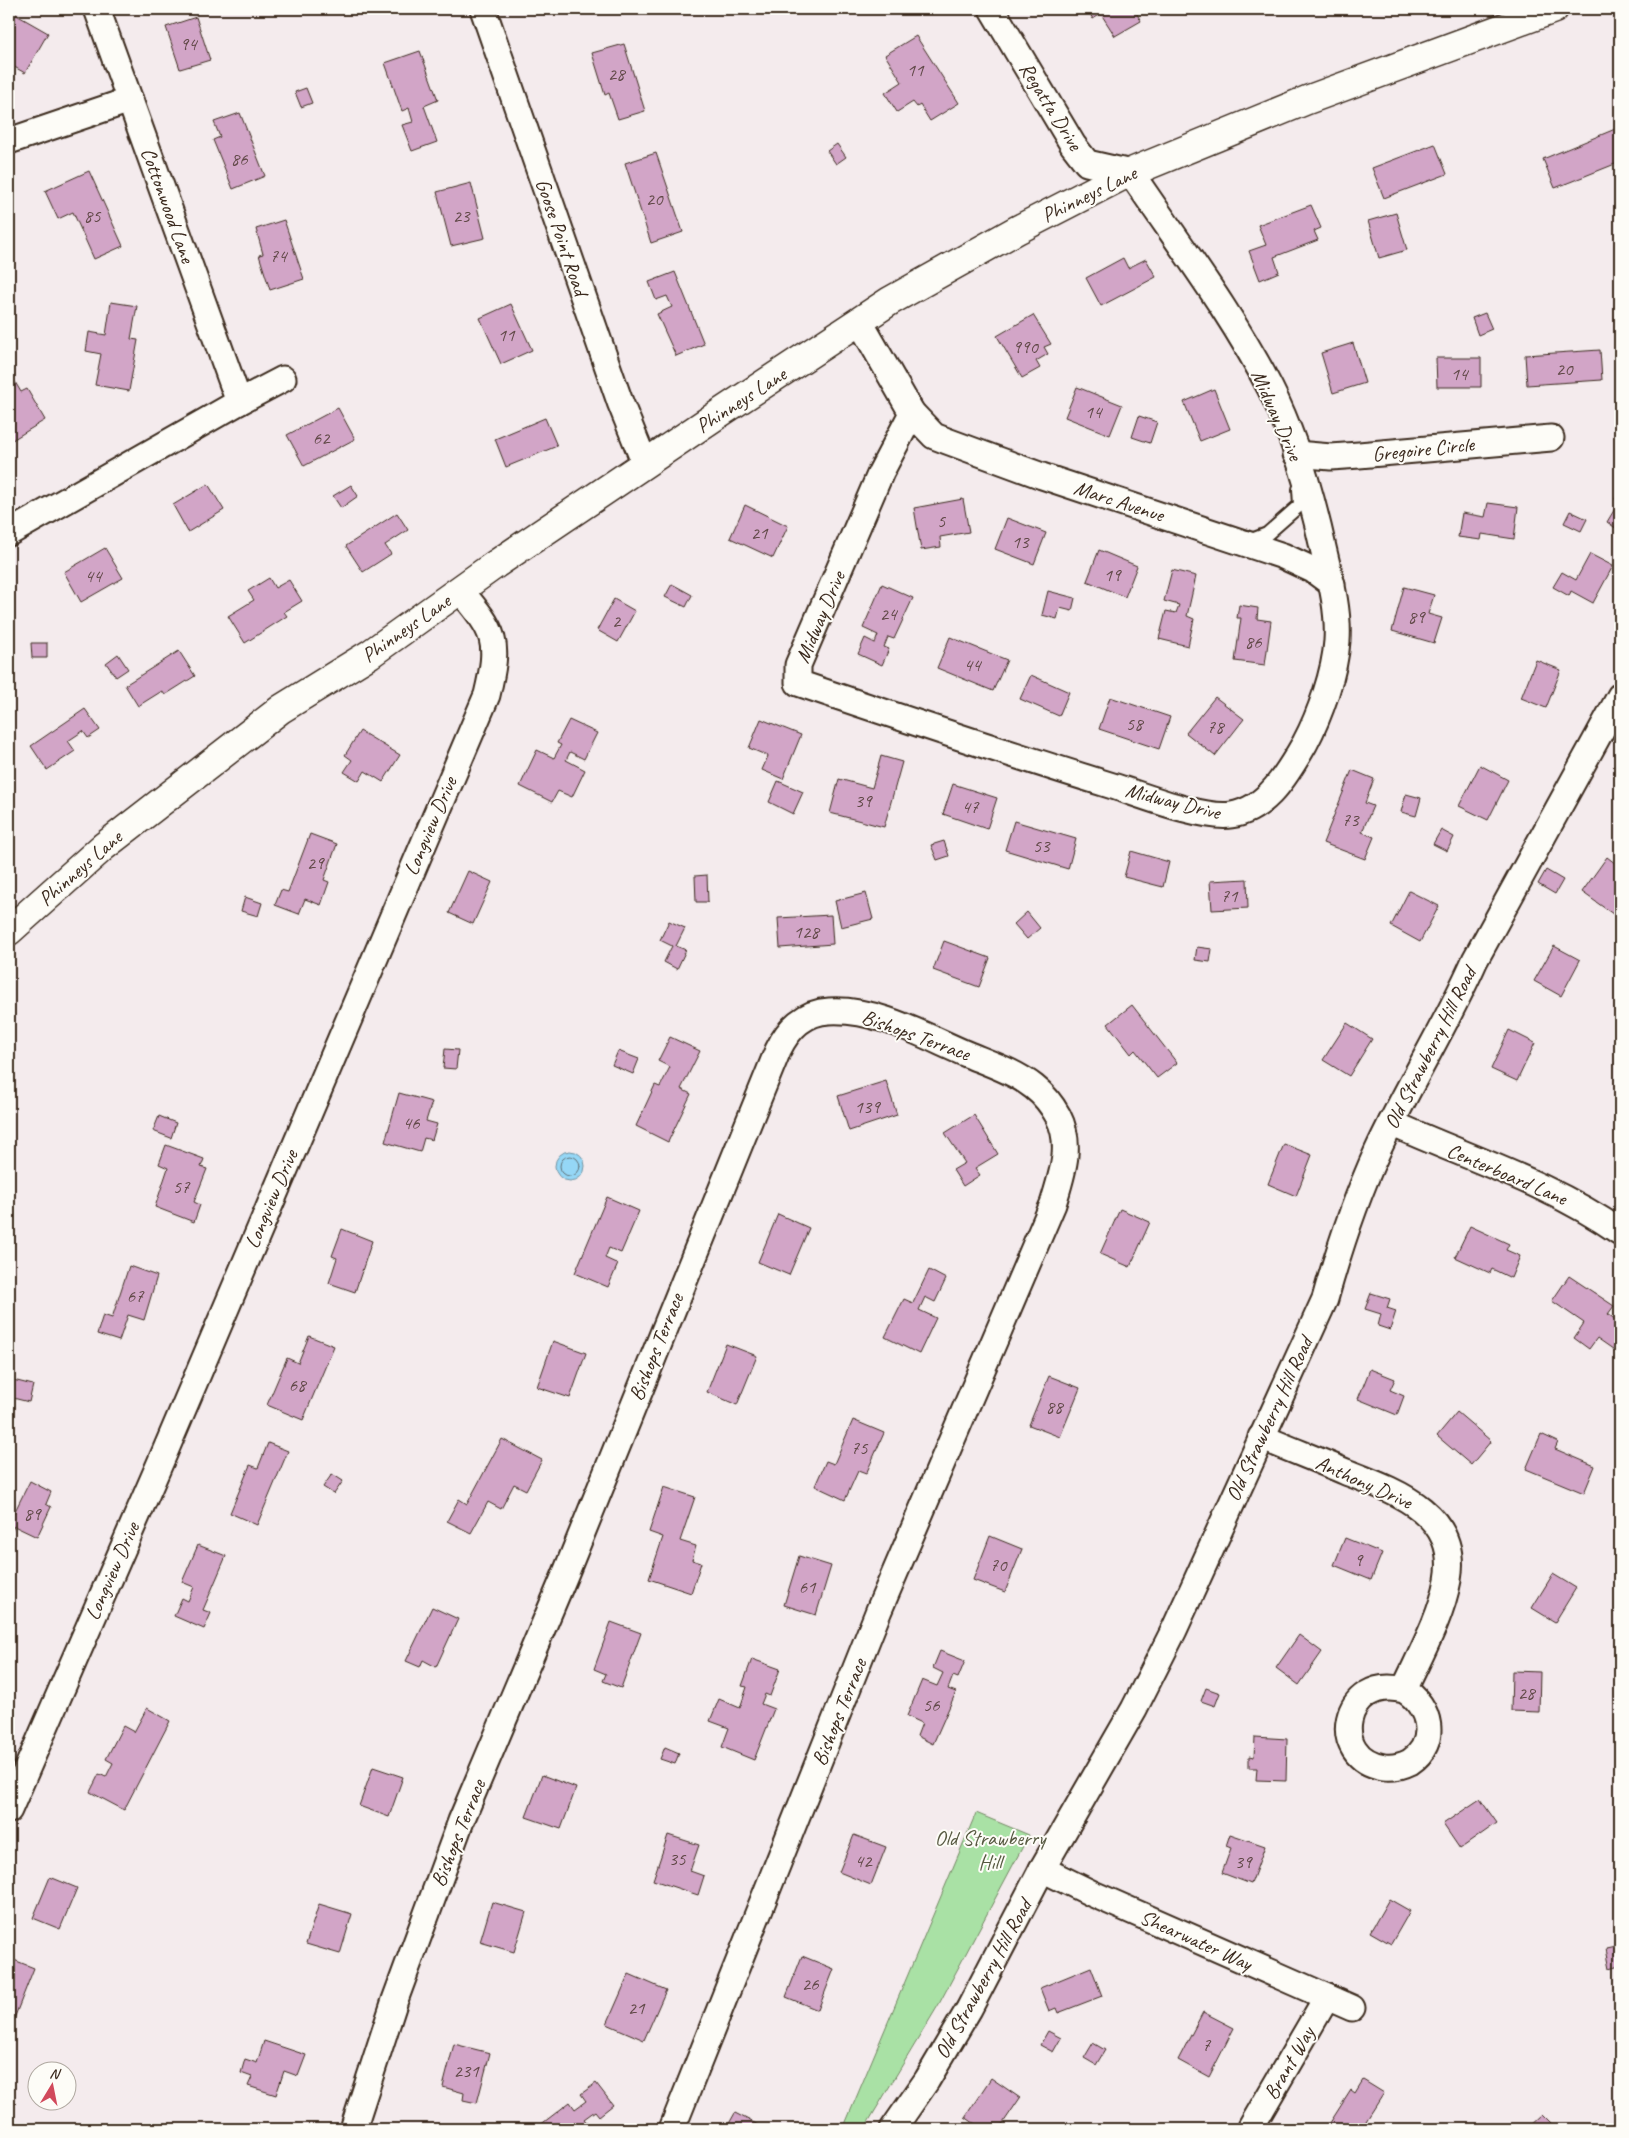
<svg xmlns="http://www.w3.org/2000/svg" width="1629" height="2138" font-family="Caveat,sans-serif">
<rect width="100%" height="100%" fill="#f4ebed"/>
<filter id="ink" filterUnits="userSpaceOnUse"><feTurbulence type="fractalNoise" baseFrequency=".02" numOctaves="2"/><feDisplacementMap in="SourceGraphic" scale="10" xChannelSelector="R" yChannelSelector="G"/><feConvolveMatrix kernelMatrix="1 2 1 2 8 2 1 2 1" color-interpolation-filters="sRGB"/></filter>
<g filter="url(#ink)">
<path fill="#a9e1a5" stroke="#728662" d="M976,1813l53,22 -90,169 -75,125h-21z"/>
<circle fill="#95d7f6" stroke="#7192a0" cx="570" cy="1166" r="15"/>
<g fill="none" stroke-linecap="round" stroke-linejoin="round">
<circle stroke="#5f6f74" stroke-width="1" cx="570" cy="1166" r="10"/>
</g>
<g fill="#d2a5c7" stroke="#3b2a1e">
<path d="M1087,9h47l7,12 -26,15 -14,-22 -8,5z"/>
<path d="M13,13l35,20 -23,40 -16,-9v-43z"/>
<path d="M196,17l14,43 -30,9 -14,-42z"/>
<path d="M916,36l43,67 -29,18 -10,-16 -3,2 -4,-5 -16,10 -12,-19 17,-11 -17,-27z"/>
<path d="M624,44l21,67 -27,8 -9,-26 -4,2 -13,-42z"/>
<path d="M420,51l18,49 -14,6 13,36 -25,9 -10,-26 11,-3 -4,-14 -7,3 -17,-48z"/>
<path d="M306,88l6,15 -11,4 -6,-15z"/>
<path d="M240,113l25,63 -32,13 -20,-49 7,-3 -6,-15z"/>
<path d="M1620,127v35l-65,26 -12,-29z"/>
<path d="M837,144l9,13 -10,7 -9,-13z"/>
<path d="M1435,144l12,30 -63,24 -12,-30z"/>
<path d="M656,153l27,79 -32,11 -26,-80z"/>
<path d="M89,171l34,75 -29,13 -21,-47 -15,7 -13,-28z"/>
<path d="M471,183l14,55 -34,8 -14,-54z"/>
<path d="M1311,205l10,23 -7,3 4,9 -44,17 5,15 -19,8 -11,-29 17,-6 -8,-20z"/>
<path d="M1396,213l11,37 -28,8 -11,-37z"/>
<path d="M284,220l20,59 -34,11 -11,-35 4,-1 -7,-25z"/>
<path d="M1123,258l5,10 18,-9 10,18 -55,29 -15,-28z"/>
<path d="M675,272l29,72 -28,12 -19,-42 15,-7 -5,-11 -11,4 -7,-18z"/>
<path d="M111,302l26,4 -6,33 7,1 -9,51 -34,-6 6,-31 -15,-3 3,-19 17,3z"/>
<path d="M511,304l21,46 -31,14 -21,-46z"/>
<path d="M1485,313l7,16 -14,6 -6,-17z"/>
<path d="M1033,315l18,29 -7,3 4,7 -12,7 4,7 -18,10 -25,-42z"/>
<path d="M1353,343l12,40 -32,10 -12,-40z"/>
<path d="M1600,350l2,30 -75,5 -2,-30z"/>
<path d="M1436,358h45v29h-44z"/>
<path d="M15,382l6,10 6,-3 18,31 -36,22v-38l2,-2 -2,-4v-12z"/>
<path d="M1077,387l45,18 -12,30 -45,-18z"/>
<path d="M1214,389l16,40 -30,12 -16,-39z"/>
<path d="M338,408l17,31 -51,27 -17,-31z"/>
<path d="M1139,416l18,6 -7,21 -18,-6z"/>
<path d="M545,418l12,28 -51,21 -11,-28z"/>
<path d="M208,484l16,26 -36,22 -15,-27z"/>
<path d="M351,485l7,11 -17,12 -8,-12z"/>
<path d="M1620,490v41l-13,-9 12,-20 -4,-3z"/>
<path d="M963,499l6,33 -29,5 1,10 -20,3 -7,-42z"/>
<path d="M1488,503l30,4 -4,32 -32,-5 -1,6 -23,-3 4,-24 23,4z"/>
<path d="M745,505l43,21 -15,32 -43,-20z"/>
<path d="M1570,511l17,8 -6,12 -17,-8z"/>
<path d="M397,513l11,17 -23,15 6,9 -28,18 -17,-26z"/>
<path d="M1007,518l39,15 -12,31 -39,-15z"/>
<path d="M105,548l18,30 -42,24 -17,-30z"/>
<path d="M1099,550l38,16 -12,31 -38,-16z"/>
<path d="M1590,554l23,12 -20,37 -22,-12 -2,5 -16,-9 9,-15 14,8z"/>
<path d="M1172,570l24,6 -9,40 7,3 -6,27 -29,-7 7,-28 10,2 3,-8 -15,-4z"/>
<path d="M269,578l6,10 14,-8 13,21 -18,11 3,4 -42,27 -17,-27 26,-16 -6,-9z"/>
<path d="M672,584l20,11 -6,12 -21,-10z"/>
<path d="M882,584l31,14 -19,41 -6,-2 -4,10 5,2 -7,16 -24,-11 7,-16 10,5 3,-8 -15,-7z"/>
<path d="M1404,587l30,8 -6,19 14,4 -8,25 -42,-12z"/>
<path d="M1048,591l27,7 -3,13 -12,-3 -3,11 -15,-4z"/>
<path d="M614,599l21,12 -17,31 -21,-12z"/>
<path d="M1239,605l19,3 -1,11 14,2 -6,44 -30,-4 6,-43h-4z"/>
<path d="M950,637l57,23 -14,31 -56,-23z"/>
<path d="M31,643h16v15h-15z"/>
<path d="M179,651l16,25 -30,19 -3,-4 -24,15 -13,-21z"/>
<path d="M118,654l10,15 -12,8 -10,-14z"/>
<path d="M1536,660l25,10 -15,38 -25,-10z"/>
<path d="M1031,675l38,17 -10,24 -39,-17z"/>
<path d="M1110,697l60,20 -11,32 -60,-20z"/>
<path d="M1215,697l29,22 -29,37 -29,-23z"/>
<path d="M85,709l15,21 -12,8 -5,-7 -15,10 7,10 -28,19 -16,-24z"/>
<path d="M761,719l40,16 -18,44 -21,-9 6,-14 -19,-8z"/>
<path d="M569,720l28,13 -13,26 -14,-7 -4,8 19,10 -13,27 -14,-6 -6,11 -32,-16 17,-36 17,8 7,-13 -4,-2z"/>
<path d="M360,731l40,24 -17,27 -18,-11 -6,10 -15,-9 8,-12 -7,-5z"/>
<path d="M881,756l21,6 -18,65 -54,-14 9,-34 33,9z"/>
<path d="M1480,765l28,15 -20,40 -29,-14z"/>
<path d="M1352,770l22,9 -9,24 8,3 -11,26 12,5 -9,22 -42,-16z"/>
<path d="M778,781l25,11 -10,22 -24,-12z"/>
<path d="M953,784l44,14 -10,31 -44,-15z"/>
<path d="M1406,794l15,4 -5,18 -15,-4z"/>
<path d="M1014,821l62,18 -8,30 -63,-19z"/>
<path d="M1441,830l13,7 -7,14 -14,-7z"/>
<path d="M310,834l27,10 -13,36 5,2 -8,23 -16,-6 -6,15 -24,-9 6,-15 7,2z"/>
<path d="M944,841l5,15 -12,4 -6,-15z"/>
<path d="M1131,851l38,11 -6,25 -39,-10z"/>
<path d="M1607,857l13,10v52l-38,-27z"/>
<path d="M1546,870l17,10 -8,14 -17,-10z"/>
<path d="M468,871l24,11 -19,42 -24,-11z"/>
<path d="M707,875l1,27h-12l-1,-26z"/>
<path d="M1247,879l1,29 -36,2 -2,-29z"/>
<path d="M1409,891l30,15 -19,36 -29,-16z"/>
<path d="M866,893l7,26 -32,8 -6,-26z"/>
<path d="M245,897l17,6 -4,13 -17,-5z"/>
<path d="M1027,912l13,16 -13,11 -13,-15z"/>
<path d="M831,915l2,29 -53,4 -2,-30z"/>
<path d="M669,921l16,7 -9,18 10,4 -9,19 -13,-7 8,-16 -12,-6z"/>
<path d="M944,941l46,17 -11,29 -46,-17z"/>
<path d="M1554,946l26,14 -19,36 -27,-15z"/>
<path d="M1197,947l15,2 -2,13 -15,-2z"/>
<path d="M1132,1005l45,58 -20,15 -22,-28 -4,4 -23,-30z"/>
<path d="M1347,1023l25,16 -23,37 -26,-16z"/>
<path d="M1509,1030l26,13 -18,38 -26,-12z"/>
<path d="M670,1037l30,14 -19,38 10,5 -23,48 -32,-16 19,-41 5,2 10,-20 -12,-6z"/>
<path d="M445,1049l13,1 -2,19 -13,-1z"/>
<path d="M618,1051l21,8 -6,15 -21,-9z"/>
<path d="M886,1081l11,34 -48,16 -11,-35z"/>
<path d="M399,1093l33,9 -6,19 11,3 -5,16 -8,-2 -4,14 -35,-10z"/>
<path d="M974,1115l24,39 -23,14 5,7 -17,11 -10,-16 12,-7 -20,-30z"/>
<path d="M159,1116l17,7 -5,15 -18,-7z"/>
<path d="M1284,1144l28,11 -16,41 -28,-12z"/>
<path d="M166,1145l38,14 -3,8 6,2 -13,33 6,3 -6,17 -39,-15 13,-39 -9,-4z"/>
<path d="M607,1197l32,14 -18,42 -12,-5 -4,10 13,6 -10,23 -33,-14z"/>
<path d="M1120,1209l30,13 -20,45 -30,-13z"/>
<path d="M778,1214l31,14 -20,47 -31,-13z"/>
<path d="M1470,1226l39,18 -3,6 14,6 -9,22 -19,-9 -2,4 -35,-16z"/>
<path d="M342,1229l30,12 -17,51 -26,-9 8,-25 -5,-2z"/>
<path d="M129,1266l28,10 -13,44 -16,-5 -9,26 -22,-7 6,-19 9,3z"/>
<path d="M929,1270l17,9 -11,23 -10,-5 -6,13 17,8 -17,36 -34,-17 19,-38 9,4z"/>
<path d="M1569,1276l45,30 -6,8 12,9v31l-23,-16 -8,11 -15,-11 10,-15 -32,-22z"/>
<path d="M1371,1293l19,6 -3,9 9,3 -6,19 -12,-4 3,-12 -16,-5z"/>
<path d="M309,1336l25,10 -31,74 -36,-15 20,-47 11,5z"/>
<path d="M553,1341l33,12 -16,45 -33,-11z"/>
<path d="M726,1344l31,12 -20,49 -30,-13z"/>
<path d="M1370,1369l25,10 -5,11 14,6 -7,19 -39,-16z"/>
<path d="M1049,1376l31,12 -20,49 -31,-12z"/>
<path d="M9,1379l24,6 -4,17 -20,-5z"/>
<path d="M1457,1412l34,29 -20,24 -34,-29z"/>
<path d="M853,1420l31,13 -18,41 -8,-3 -13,29 -30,-14 11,-25 8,3z"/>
<path d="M1541,1434l17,8 -3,7 40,17 -11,27 -58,-24z"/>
<path d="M502,1439l40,21 -16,30 -12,-6 -13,25 -13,-7 -17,31 -24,-12 12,-22 8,5z"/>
<path d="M268,1443l20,8 -31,74 -27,-12 20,-48 8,3z"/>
<path d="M332,1474l11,7 -9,13 -11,-7z"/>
<path d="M30,1481l21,11 -5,12 5,3 -14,30 -23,-11 -5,10v-18l2,1z"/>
<path d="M664,1487l31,10 -15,44 16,5 -4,14 9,3 -10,30 -42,-14 14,-42 -14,-5z"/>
<path d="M990,1536l32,13 -17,43 -32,-12z"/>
<path d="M1345,1538l37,15 -11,27 -37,-15z"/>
<path d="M198,1545l28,11 -23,54 8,3 -7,16 -30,-13 8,-18 6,3 6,-14 -12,-5z"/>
<path d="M799,1556l32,10 -15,49 -32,-10z"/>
<path d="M1553,1574l23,14 -21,34 -23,-14z"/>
<path d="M432,1607l26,12 -22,48 -13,-7 -3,7 -14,-6z"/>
<path d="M611,1622l30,11 -20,55 -18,-7 3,-7 -12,-5z"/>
<path d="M1299,1635l23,17 -23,33 -23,-17z"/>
<path d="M940,1651l25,10 -7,17 -5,-2 -5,13 8,3 -23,52 -16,-8 5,-13 -15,-7 15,-36 15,6 6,-13 -10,-5z"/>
<path d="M752,1659l28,10 -10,27 -5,-2 -4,10 13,5 -20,51 -32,-13 7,-19 -19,-7 9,-22 21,9 7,-21 -5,-1z"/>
<path d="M1512,1671l28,1 -1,40 -28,-1z"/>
<path d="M1206,1688l14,5 -5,13 -14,-5z"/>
<path d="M147,1708l23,13 -46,89 -34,-18 9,-18 7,3 7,-14 -7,-4 17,-33 11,6z"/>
<path d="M1255,1737l32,2 -1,42 -30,-1 1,-12h-8v-12l5,1z"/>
<path d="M665,1747l14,6 -4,11 -15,-5z"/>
<path d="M373,1767l30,10 -14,40 -30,-11z"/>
<path d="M542,1775l34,13 -15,41 -35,-12z"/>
<path d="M1480,1799l17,24 -37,26 -17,-25z"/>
<path d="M1230,1834l35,12 -14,38 -29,-11 9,-25 -5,-2z"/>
<path d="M668,1835l31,10 -9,26 14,5 -6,19 -45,-15z"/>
<path d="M854,1835l32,12 -15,38 -32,-13z"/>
<path d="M50,1877l27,11 -17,41 -27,-11z"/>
<path d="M1389,1899l21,12 -19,33 -21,-12z"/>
<path d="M492,1902l34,10 -12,40 -34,-10z"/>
<path d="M319,1904l33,10 -12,40 -34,-10z"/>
<path d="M1620,1945v20l-10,3 -4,-20z"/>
<path d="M802,1956l32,13 -16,41 -32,-13z"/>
<path d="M9,1958l25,10 -24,61h-1z"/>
<path d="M1091,1967l11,29 -44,17 -2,-5 -7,3 -9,-23z"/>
<path d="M629,1974l37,16 -22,50 -37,-16z"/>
<path d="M1203,2012l31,16 -25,49 -31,-17z"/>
<path d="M1048,2031l13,7 -8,14 -13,-7z"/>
<path d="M264,2041l42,14 -8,21 -14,-5 -8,24 -28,-9 4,-9 -11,-4 4,-14 12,4z"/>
<path d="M1093,2043l12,7 -9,15 -12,-7z"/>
<path d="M454,2044l36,9 -13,50 -14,-3 1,-7 -21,-6z"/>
<path d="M991,2078l29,20 -21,31h-19l1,-1 -16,-11z"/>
<path d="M1363,2080l21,13 -23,36h-28l-5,-3 23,-36 4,3z"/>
<path d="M596,2083l17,22 -14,11 -4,-5 -11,8 8,10h-57l35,-27 5,7 11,-8 -5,-7z"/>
<path d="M735,2113l31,16h-40z"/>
<path d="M1542,2114l15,15h-31z"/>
</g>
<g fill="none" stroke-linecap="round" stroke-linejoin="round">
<g stroke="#3b2a1e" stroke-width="16">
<path id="service" d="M1246,542l21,-8 33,-29 -1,-16"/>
</g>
<g stroke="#3b2a1e" stroke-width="29">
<g id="minor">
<path d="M483,9l137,393 25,62"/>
<path d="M9,141l121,-41"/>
<path d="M860,322l52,91 -31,59 -83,193v18c106,36 211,71 318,104 28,9 87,32 115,28 36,-5 58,-44 74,-72 15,-28 30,-71 32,-102 2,-30 -6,-60 -13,-89 -12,-55 -28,-113 -54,-164 -39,-76 -92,-145 -139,-215l-44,-10 -14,-18 -81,-136"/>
<path d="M239,402l44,-23"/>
<path d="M912,413l22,23 13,5 95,35 241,80 30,14 19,14"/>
<path d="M1296,454l35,3 28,-2 192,-17"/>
<path d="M9,533l230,-131 -142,-393"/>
<path d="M1391,1123c77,35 159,60 229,109"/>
<path d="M1261,1437c28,12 57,23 85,35 49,19 114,41 102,108 -7,38 -28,75 -44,110 -62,-16 -77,69 -20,77 8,1 18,-1 26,-5 29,-19 20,-57 -6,-72"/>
<path d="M9,1810l155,-356 323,-759c13,-55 9,-62 -27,-105"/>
<path d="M1042,1869l51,25 259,114"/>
<path d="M353,2129l42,-129 66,-179 104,-246 213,-525c10,-21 27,-38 51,-39 48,-3 97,26 140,44 22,9 46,17 65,32 9,7 18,18 24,29 15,29 4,58 -5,88l-174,406 -207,519"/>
<path d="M893,2129l34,-49 42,-71 73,-140 92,-160 40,-79 151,-331c14,-50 30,-99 52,-147 30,-65 69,-126 98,-192l145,-264"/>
<path d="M1250,2129l77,-132"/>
</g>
</g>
<g stroke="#3b2a1e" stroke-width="31">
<path id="secondary" d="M9,931l94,-84 178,-138 89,-55 126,-90 227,-153 167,-110 127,-71 107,-55 183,-75 247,-91"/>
</g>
<use href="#service" stroke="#fdfcf7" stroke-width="12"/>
<use href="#minor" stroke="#fdfcf7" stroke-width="25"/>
<use href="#secondary" stroke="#fdfcf7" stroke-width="28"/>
</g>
</g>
<g text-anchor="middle" stroke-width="4" stroke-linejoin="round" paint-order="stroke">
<g font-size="19" fill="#614948">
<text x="188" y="50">94</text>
<text x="915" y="76">11</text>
<text x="616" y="80">28</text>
<text x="239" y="165">86</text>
<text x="654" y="205">20</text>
<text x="92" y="222">85</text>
<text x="461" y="222">23</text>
<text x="278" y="262">74</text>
<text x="506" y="341">11</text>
<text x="1025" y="353">990</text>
<text x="1564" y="375">20</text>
<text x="1459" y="380">14</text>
<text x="1093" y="418">14</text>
<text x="321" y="444">62</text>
<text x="941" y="527">5</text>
<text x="759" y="539">21</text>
<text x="1020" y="548">13</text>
<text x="1112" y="581">19</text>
<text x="93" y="582">44</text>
<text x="888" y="620">24</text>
<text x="1416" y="623">89</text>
<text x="616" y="627">2</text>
<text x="1253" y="648">86</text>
<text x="972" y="671">44</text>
<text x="1134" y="730">58</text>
<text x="1215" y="733">78</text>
<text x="863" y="807">39</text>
<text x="970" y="813">47</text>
<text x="1350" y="826">73</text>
<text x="1041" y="852">53</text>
<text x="315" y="869">29</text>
<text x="1229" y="902">71</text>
<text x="806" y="938">128</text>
<text x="867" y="1113">139</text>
<text x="411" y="1129">46</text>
<text x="181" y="1193">57</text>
<text x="135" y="1302">67</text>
<text x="297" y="1391">68</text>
<text x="1054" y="1413">88</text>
<text x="859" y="1454">75</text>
<text x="32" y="1520">89</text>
<text x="1358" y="1566">9</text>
<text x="998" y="1571">70</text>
<text x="807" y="1593">61</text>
<text x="1526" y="1699">28</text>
<text x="931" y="1711">56</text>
<text x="677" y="1865">35</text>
<text x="863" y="1867">42</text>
<text x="1243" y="1868">39</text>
<text x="810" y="1990">26</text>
<text x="636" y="2014">21</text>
<text x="1206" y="2051">7</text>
<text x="466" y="2077">231</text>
</g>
<g font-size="21" fill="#3b2a1e" stroke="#fdfcf7">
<text transform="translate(1051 106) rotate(58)" y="7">Regatta Drive</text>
<text transform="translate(1089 194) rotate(-26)" y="7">Phinneys Lane</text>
<text transform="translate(168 205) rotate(70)" y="7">Cottonwood Lane</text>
<text transform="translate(562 237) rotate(71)" y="7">Goose Point Road</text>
<text transform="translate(741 400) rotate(-33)" y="7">Phinneys Lane</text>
<text transform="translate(1277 415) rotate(66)" y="7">Midway Drive</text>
<text transform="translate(1423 449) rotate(-6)" y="7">Gregoire Circle</text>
<text transform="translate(1119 501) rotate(18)" y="7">Marc Avenue</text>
<text transform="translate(820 617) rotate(-67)" y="7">Midway Drive</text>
<text transform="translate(406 628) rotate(-35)" y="7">Phinneys Lane</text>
<text transform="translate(1173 801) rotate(14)" y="7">Midway Drive</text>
<text transform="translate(430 826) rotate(-67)" y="7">Longview Drive</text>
<text transform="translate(80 868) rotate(-41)" y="7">Phinneys Lane</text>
<text transform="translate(916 1035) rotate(20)" y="7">Bishops Terrace</text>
<text transform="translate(1430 1048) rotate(-63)" y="7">Old Strawberry Hill Road</text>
<text transform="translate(1507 1174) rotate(23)" y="7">Centerboard Lane</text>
<text transform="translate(271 1199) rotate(-67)" y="7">Longview Drive</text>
<text transform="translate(656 1347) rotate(-68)" y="7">Bishops Terrace</text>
<text transform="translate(1269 1419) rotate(-65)" y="7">Old Strawberry Hill Road</text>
<text transform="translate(1364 1482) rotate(24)" y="7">Anthony Drive</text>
<text transform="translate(112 1571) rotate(-66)" y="7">Longview Drive</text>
<text transform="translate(839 1712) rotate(-68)" y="7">Bishops Terrace</text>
<text transform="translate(458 1833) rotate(-68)" y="7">Bishops Terrace</text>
<text transform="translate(1196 1940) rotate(24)" y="7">Shearwater Way</text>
<text transform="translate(983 1979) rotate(-61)" y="7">Old Strawberry Hill Road</text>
<text transform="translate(1289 2063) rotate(-60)" y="7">Brant Way</text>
</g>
<g font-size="21" fill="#565840" stroke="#fdfcf7">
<text x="990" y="1845">Old Strawberry<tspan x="990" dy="24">Hill</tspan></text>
</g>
</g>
<rect width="1629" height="2138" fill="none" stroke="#fdfcf7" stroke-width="30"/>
<rect x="15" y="15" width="1599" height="2108" fill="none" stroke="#3b2a1e" stroke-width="2" filter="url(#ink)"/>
<g transform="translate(52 2086) rotate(10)"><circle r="24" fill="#fdfcf7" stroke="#afa8a0"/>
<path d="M0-4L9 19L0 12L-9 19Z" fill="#d1495b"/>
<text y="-8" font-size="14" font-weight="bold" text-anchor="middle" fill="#3b2a1e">N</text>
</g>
</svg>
